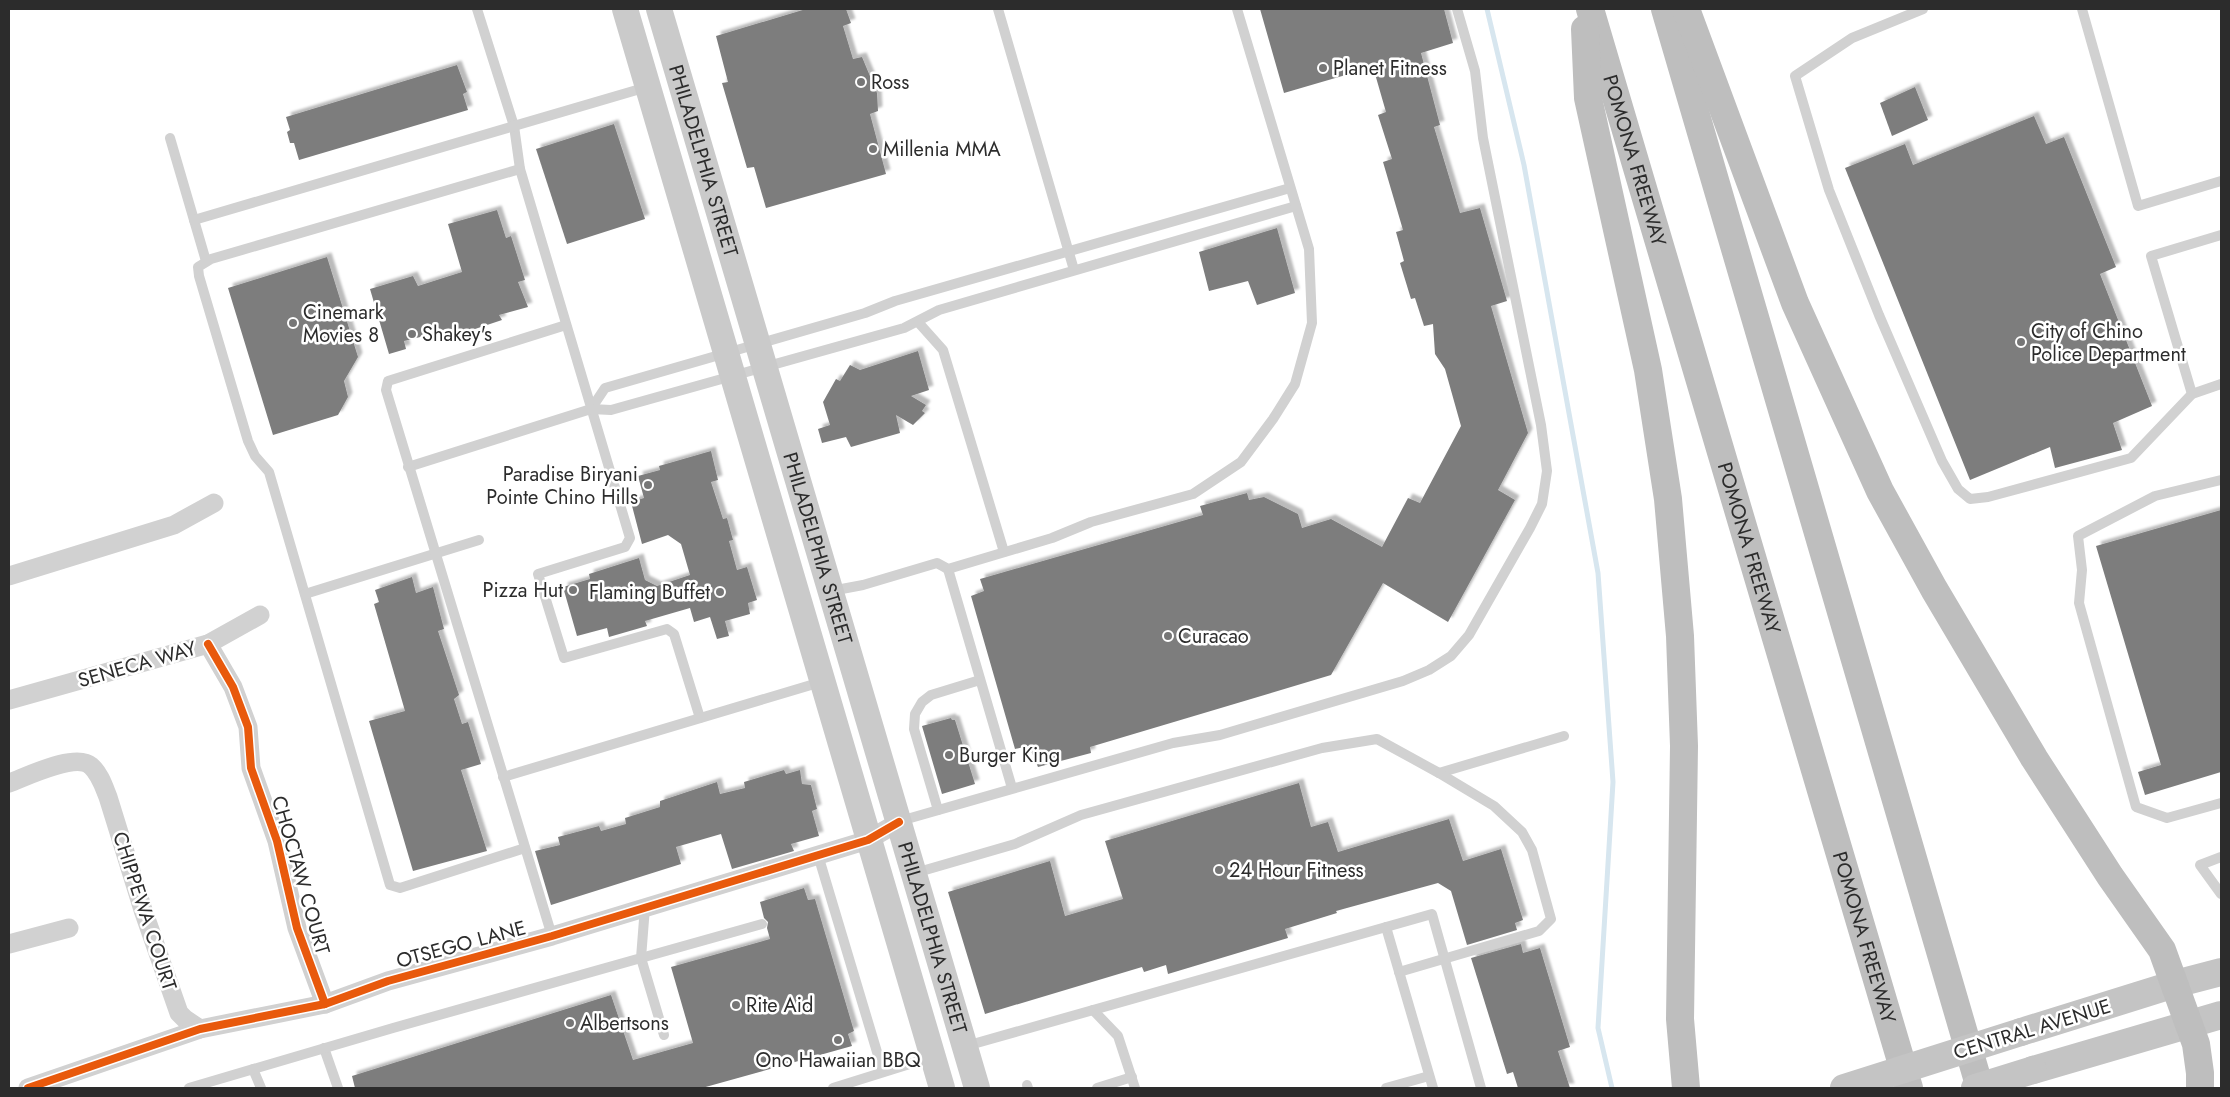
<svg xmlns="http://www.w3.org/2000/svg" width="2230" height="1097" font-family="Jost,sans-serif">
<defs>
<filter id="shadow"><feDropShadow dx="4.5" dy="-4.5" stdDeviation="1" flood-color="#0004"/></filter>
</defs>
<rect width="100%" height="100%" fill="#fff"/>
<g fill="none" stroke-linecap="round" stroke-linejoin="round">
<path stroke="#d7e6ef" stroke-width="5" d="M1487,9l37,156 74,408 15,209 -15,246 14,60"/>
</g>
<g fill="#7d7d7d" filter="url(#shadow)">
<path d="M806,9h40l5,14 -8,3 10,33 9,-2 15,36 1,18 -8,3 16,60 -120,34 -12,-41 -7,1 -25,-85 6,-1 -12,-46z"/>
<path d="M1260,9h184l9,34 -32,10 19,72 -6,2 26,86 20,-5 27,93 -16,5 37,127 -30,57 17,10 -67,122 -65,-39 -52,92 -241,72 1,6 -53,14 -9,-21 -14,3 -44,-153 13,-5 -4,-12 223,-64 -3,-9 47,-13 2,7 15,-3 34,17 4,14 29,-9 51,28 26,-49 12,5 41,-77 -16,-57 -10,-15 -2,-30 -9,2 -9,-28 -4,1 -11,-36 4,-2 -8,-29 7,-2 -20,-68 9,-3 -14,-44 8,-3 -13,-45 -89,26z"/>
<path d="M457,65l10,27 -4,2 5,16 -169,50 -5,-17h-4l-3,-11 3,-2 -4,-13z"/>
<path d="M1915,87l13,33 -36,16 -12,-33z"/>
<path d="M2034,116l12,28 18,-7 52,130 -16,7 52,132 -39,17 9,27 -67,18 -5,-21 -80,33 -125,-312 60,-24 8,21z"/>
<path d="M614,124l31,95 -78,25 -31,-95z"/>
<path d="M497,210l9,28 5,-2 14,44 -7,2 10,25 -29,8 3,5 -42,14 -3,-6 -53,13 2,8 -17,5 -19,-65 43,-13 5,10 44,-14 -14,-48z"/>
<path d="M1277,228l18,65 -38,12 -9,-24 -39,10 -10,-39z"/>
<path d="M327,257l31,100 -14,24 4,16 -10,18 -65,20 -45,-147z"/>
<path d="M918,351l11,39 -18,6 15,9 -4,6 3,2 -12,12 -17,-10 4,18 -49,14 -5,-10 -24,6 -4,-14 12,-4 -7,-23 13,-23 4,2 10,-16 10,5z"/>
<path d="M711,451l7,29 -7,2 12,37 4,-1 6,22 -4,1 8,29 10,-3 10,33 -9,3 2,11 -25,7 4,15 -12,3 -7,-22 -16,5 -4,-14 -45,13 2,5 -38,11 -2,-9 -30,8 -14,-49 27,-8 -1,-5 50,-16 6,22 12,6 33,-11 -9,-31 -13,-9 -26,9 -11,-42 13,-4 -6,-22 22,-6 -1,-4z"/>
<path d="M2221,510v262l-76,23 -7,-23 23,-7 -65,-219z"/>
<path d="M412,577l4,16 17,-6 11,42 -6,2 21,64 -5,4 8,25 6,-2 13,42 -20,6 26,81 -74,20 -44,-150 36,-10 -31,-107 5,-2 -4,-12z"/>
<path d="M951,718l1,2h3l20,64 -33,10 -20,-68z"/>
<path d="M784,770l2,4 14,-4 2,14 9,1 6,24 -5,2 7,25 -28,8 3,7 -62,18 -11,-35 -45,13 5,17 -130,41 -16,-54 25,-6 -2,-8 41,-11 2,5 25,-7 -1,-6 35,-11v-6l57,-19 3,12 25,-6 -1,-6z"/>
<path d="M1299,783l12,44 17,-5 10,30 111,-33 14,42 38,-12 22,71 -8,3 2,7 -50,15 -16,-54 -13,-8 -102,28 1,2 -52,16 3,9 -120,36 -2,-9 -22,7 -2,-5 -157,47 -37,-122 102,-31 15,55 58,-17 -18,-58z"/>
<path d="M804,888l4,12 7,-1 39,132 -6,3 4,12 -150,42h-347l-3,-12 259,-81 22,65 60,-17 -22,-76 99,-28 -3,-11 1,-6 -4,-4 -4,-16z"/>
<path d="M1521,944l2,9 17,-5 30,99 -12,4 12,37h-52l-5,-16 -6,2 -36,-116z"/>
</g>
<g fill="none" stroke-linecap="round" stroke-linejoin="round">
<g stroke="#d1d1d1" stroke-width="10">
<path d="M477,9l37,117 6,43 110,369 -5,9 -87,27 26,84 103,-29 7,5 26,84"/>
<path d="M998,9l76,261"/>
<path d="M1923,9l-71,29 -57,38 34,114 50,125 63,146 16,28 12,10 18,-2 143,-39 61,-64 29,-10"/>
<path d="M2082,9l56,197 83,-25"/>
<path d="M170,138l36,123"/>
<path d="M520,169l-309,90 -13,8 1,9 49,165 7,15 14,16 121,413 10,3 125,-40"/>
<path d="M194,220l453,-133"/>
<path d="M918,322l25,28 61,202"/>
<path d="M2192,394l-41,-138 70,-21"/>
<path d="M591,409l14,-21 260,-75 30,-12 395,-113"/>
<path d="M408,467l183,-58 20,1 293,-82 35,-18 357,-104"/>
<path d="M2221,480l-66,16 -77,40 4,34 -3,33 57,204 31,11 54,-15"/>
<path d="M948,569l64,219"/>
<path d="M831,591l32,-6 74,-22 11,6 104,-31 39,-16 102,-28 48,-32 32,-43 22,-35 17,-61 -3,-74 -72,-240"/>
<path d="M305,594l174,-54"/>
<path d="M1439,773l125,-37"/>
<path d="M503,777l318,-95"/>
<path d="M938,810l-24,-81 1,-15 7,-12 9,-7 49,-15"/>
<path d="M900,821l273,-78 47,-8 183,-54 26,-11 22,-14 18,-21 61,-107 12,-24 5,-33 -6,-46 -58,-287 -8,-67 -18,-62"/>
<path d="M818,855l65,217"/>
<path d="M2221,857l-21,8 21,29"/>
<path d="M915,873l100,-29 66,-29 241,-67 55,-9 62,34 55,33 28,26 10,18 19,69 -12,12 -140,41"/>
<path d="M1386,927l47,161"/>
<path d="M552,936l-166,-546 2,-9 178,-56"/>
<path d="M1093,1010l25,26 17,52"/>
<path d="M664,1035l-23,-77 121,-34"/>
<path d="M966,1046l466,-132 49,174"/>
<path d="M324,1048l14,40"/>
<path d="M253,1069l8,19"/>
<path d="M1027,1085l1,3"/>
<path d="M189,1088l204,-60 248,-70 4,-51"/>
<path d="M833,1088l99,-31"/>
<path d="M1097,1088l35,-11"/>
<path d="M1386,1088l43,-12"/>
</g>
<g stroke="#d1d1d1" stroke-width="19">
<path d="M9,576l165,-51 40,-22"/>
<path d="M208,644l25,43 15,40 3,41 26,73 20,87 28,76"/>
<path d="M9,700l199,-56 52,-29"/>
<path d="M9,783c17,-6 67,-31 82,-17 9,8 13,21 17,31l35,113 36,103 6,6 15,10"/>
<path d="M9,944l60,-16"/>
<path d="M28,1088l172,-59 125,-25 63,-23 164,-45 316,-96 31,-18"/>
</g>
<g stroke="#cacaca" stroke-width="26">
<path d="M625,9l317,1079"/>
<path id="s1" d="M659,9l318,1079"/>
</g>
<g stroke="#c4c4c4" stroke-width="28">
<path d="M2021,1032l154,-48 46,-12"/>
<path d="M2033,1070l188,-55"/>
</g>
<g stroke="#bebebe" stroke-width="28">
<path id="s2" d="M1590,9l319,1079"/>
<path d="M1665,9l315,1079"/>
<path d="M1686,9l109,294 85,188 54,98 100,169 76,118 52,74 34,94 4,29v15"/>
<path d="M1585,29l3,69 60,272 20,129 12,137 4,110 -4,273 6,69"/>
</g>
<g stroke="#c4c4c4" stroke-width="28">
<path d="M1844,1088l177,-56"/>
<path d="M1975,1088l58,-18"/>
</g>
<g stroke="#fff" stroke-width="11">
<g id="cycleway">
<path d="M208,644l25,43 15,40 3,41 26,73 20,87 28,76"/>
<path d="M28,1088l172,-59 125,-25 63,-23 164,-45 316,-96 31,-18"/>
</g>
</g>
<use href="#cycleway" stroke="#e8590c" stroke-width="8"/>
</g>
<g fill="#767676" stroke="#fff" stroke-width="2">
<circle cx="1323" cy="68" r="5"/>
<circle cx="861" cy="82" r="5"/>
<circle cx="873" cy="149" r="5"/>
<circle cx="293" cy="323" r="5"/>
<circle cx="412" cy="334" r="5"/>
<circle cx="2021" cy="342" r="5"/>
<circle cx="648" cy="485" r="5"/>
<circle cx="573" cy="590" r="5"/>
<circle cx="720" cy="592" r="5"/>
<circle cx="1168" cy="636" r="5"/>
<circle cx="949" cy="755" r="5"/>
<circle cx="1219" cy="870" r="5"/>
<circle cx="736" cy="1005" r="5"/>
<circle cx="570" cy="1023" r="5"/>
<circle cx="838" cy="1040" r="5"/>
</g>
<g text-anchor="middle" stroke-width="5" stroke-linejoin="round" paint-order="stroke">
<g font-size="20" fill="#2c2c2c" stroke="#fff" text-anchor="start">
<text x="1333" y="75">Planet Fitness</text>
<text x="871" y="89">Ross</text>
<text x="883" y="156">Millenia MMA</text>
<text x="303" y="319">Cinemark<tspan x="303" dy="23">Movies 8</tspan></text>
<text x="2031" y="338">City of Chino<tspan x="2031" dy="23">Police Department</tspan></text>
<text x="422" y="341">Shakey's</text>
<text x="638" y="481" text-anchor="end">Paradise Biryani<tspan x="638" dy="23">Pointe Chino Hills</tspan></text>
<text x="563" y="597" text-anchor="end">Pizza Hut</text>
<text x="710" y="599" text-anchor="end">Flaming Buffet</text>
<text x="1178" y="643">Curacao</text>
<text x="959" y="762">Burger King</text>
<text x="1229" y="877">24 Hour Fitness</text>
<text x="746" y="1012">Rite Aid</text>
<text x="580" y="1030">Albertsons</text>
<text x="838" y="1067" text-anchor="middle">Ono Hawaiian BBQ</text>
</g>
<g font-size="20" fill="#2c2c2c" stroke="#fff">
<text dy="7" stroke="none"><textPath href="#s1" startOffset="158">PHILADELPHIA STREET</textPath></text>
<text dy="7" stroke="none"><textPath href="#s2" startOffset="158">POMONA FREEWAY</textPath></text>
<text dy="7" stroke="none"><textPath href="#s2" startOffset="562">POMONA FREEWAY</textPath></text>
<text dy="7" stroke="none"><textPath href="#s1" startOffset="562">PHILADELPHIA STREET</textPath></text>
<text transform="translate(137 664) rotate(-16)" y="7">SENECA WAY</text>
<text transform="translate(301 875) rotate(74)" y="7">CHOCTAW COURT</text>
<text transform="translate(145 911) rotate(72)" y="7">CHIPPEWA COURT</text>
<text dy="7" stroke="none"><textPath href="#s1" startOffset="968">PHILADELPHIA STREET</textPath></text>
<text dy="7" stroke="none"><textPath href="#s2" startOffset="968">POMONA FREEWAY</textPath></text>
<text transform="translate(461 944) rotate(-15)" y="7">OTSEGO LANE</text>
<text transform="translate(2032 1029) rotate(-17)" y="7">CENTRAL AVENUE</text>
</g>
</g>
<rect width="2230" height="1097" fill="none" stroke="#2c2c2c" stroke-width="20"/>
</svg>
